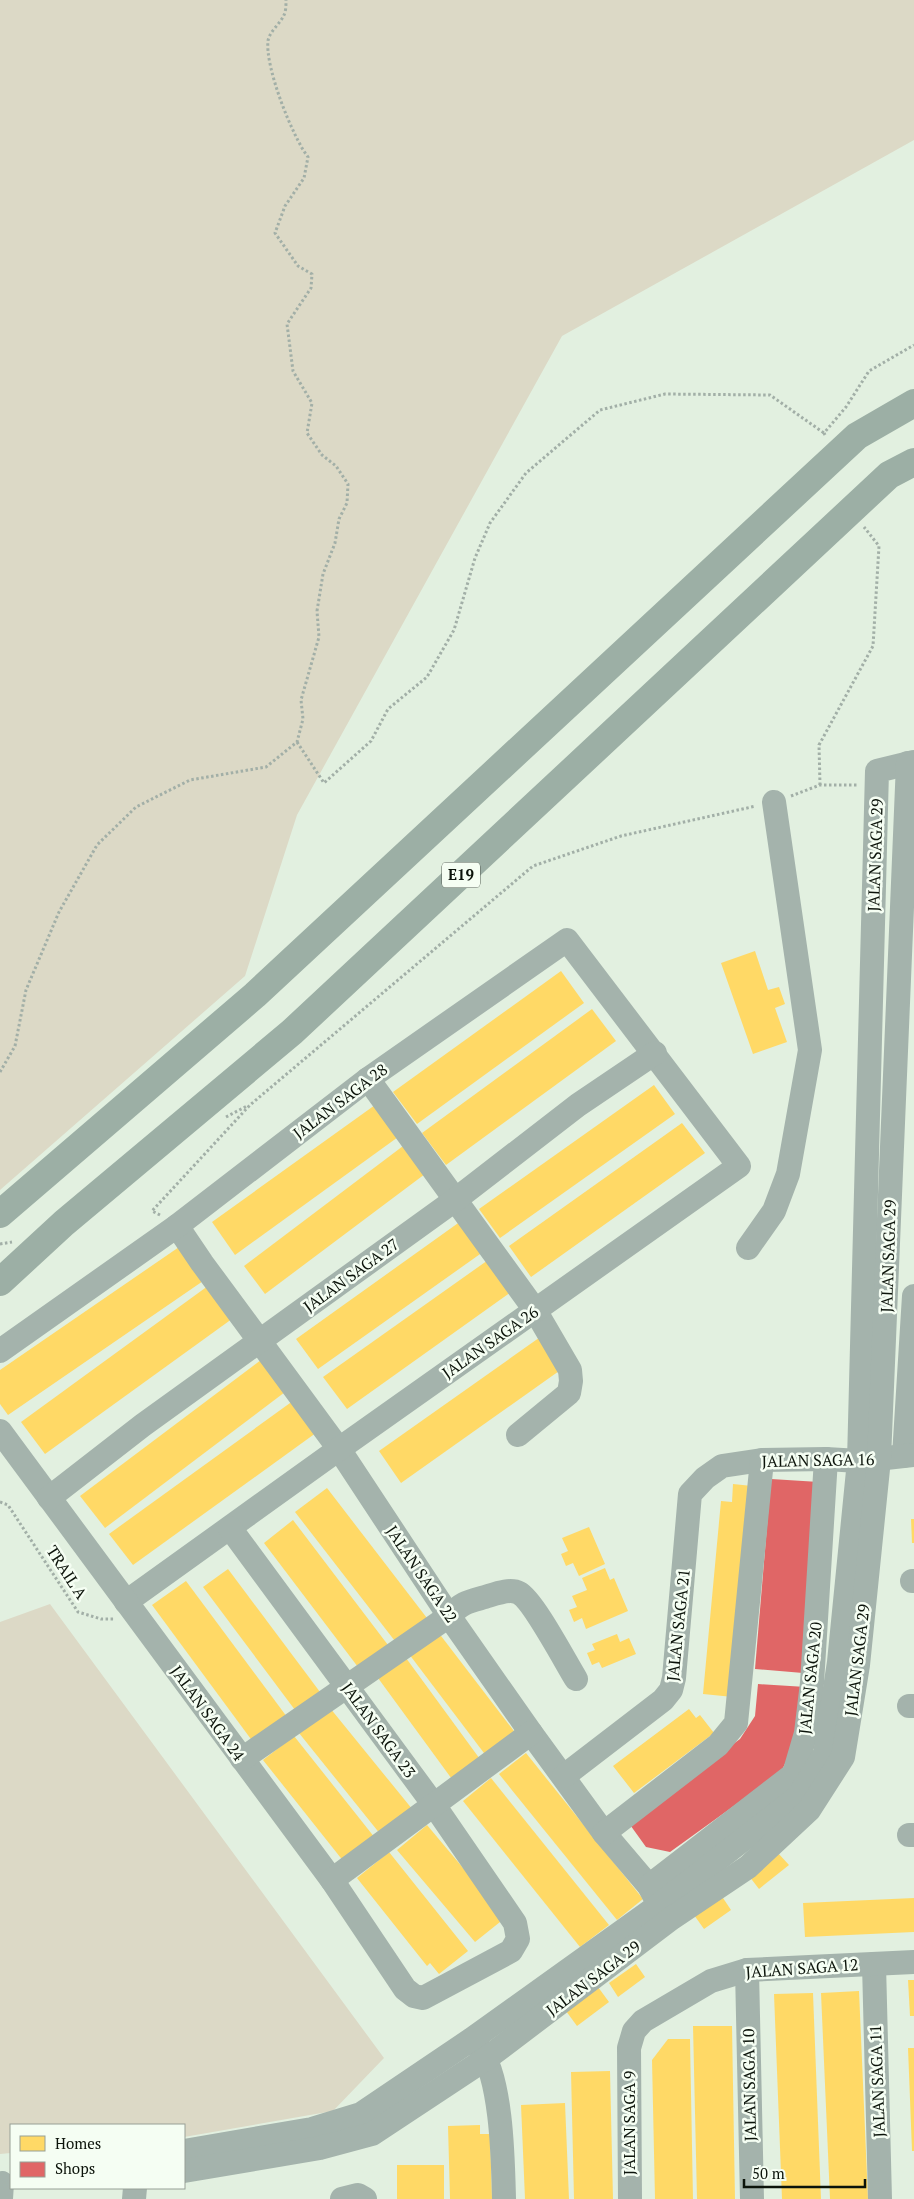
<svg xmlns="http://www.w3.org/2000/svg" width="914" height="2199" font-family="'PT Serif',serif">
<rect width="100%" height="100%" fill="#e2f0e0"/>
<g fill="#dcd9c6">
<path d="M0,0h914v140l-352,196 -265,479 -52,161 -245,214z"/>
<path d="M50,1604l334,454 -51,53 -149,26v-12h-173v28l-11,1v-532z"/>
</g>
<g fill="#ffd966">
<path d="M755,951l13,39 11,-3 6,17 -10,4 12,34 -34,12 -32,-91z"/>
<path d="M561,971l23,32 -167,121 -24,-32z"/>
<path d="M592,1009l24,32 -170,124 -24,-32z"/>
<path d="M654,1085l21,29 -175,124 -21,-29z"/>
<path d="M382,1100l23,32 -170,123 -23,-33z"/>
<path d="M682,1123l23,30 -174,124 -22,-31z"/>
<path d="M411,1140l22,28 -168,126 -21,-28z"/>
<path d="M468,1216l22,31 -172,122 -22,-30z"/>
<path d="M182,1245l24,34 -198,136 -8,-11v-34z"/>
<path d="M498,1253l23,32 -174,124 -24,-32z"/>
<path d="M212,1283l24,33 -191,138 -24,-32z"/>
<path d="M553,1328l23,31 -175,124 -22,-32z"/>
<path d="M265,1357l24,32 -184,139 -25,-32z"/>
<path d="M297,1398l23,32 -187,135 -24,-31z"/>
<path d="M733,1484l19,2 -19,211 -30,-3 18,-193 11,1z"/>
<path d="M327,1488l103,134 -32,23 -103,-133z"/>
<path d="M911,1519h3v24h-2z"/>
<path d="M293,1520l98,129 -30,22 -97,-128z"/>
<path d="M589,1527l16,37 -26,12 -6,-13 -7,3 -5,-12 7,-3 -6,-13z"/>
<path d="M605,1568l5,12 4,-2 14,33 -42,18 -4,-11 -8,4 -5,-12 8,-3 -5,-11 15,-6 -5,-12z"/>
<path d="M228,1569l95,127 -25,18 -95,-127z"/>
<path d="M186,1581l104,140 -34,25 -104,-141z"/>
<path d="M438,1632l82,107 -30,22 -81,-107z"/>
<path d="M617,1634l3,8 9,-4 7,16 -34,14 -3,-6 -7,3 -5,-12 8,-3 -3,-6z"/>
<path d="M406,1658l79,108 -28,20 -79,-108z"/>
<path d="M330,1708l87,107 -32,25 -86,-107z"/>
<path d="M689,1709l7,9 4,-3 14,18 -80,60 -21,-27z"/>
<path d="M294,1736l85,107 -31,24 -85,-107z"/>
<path d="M526,1753l117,146 -26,21 -118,-146z"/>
<path d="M491,1778l118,147 -29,22 -117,-146z"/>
<path d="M427,1825l78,93 -30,24 -78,-92z"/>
<path d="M389,1852l79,99 -29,23 -9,-11 -3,3 -70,-88z"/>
<path d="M778,1853l11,12 -30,24 -10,-13z"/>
<path d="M721,1895l10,15 -27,19 -10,-14z"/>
<path d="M914,1898v34l-109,5 -2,-34z"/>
<path d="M636,1964l9,13 -27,20 -9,-14z"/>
<path d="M908,1980h6v36h-4z"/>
<path d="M598,1987l11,15 -32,24 -11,-15z"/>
<path d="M859,1991l9,208h-38l-9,-206z"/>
<path d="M813,1993l8,206h-39l-8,-205z"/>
<path d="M693,2026h39l3,173h-38z"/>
<path d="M668,2039h22l3,160h-38l-3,-139z"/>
<path d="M908,2048h6v103h-2z"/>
<path d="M610,2071l3,128h-39l-3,-127z"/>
<path d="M565,2103l4,96h-44l-4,-94z"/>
<path d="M480,2125v9h10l2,65h-42l-2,-73z"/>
<rect x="397" y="2165" width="47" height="34"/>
</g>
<g fill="#e06666">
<path d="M771,1479l48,3 -16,191 -48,-4z"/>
<path d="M758,1684l48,3 -3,40 -22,45 -111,80 -24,-5 -18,-25 112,-83 15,-23z"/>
</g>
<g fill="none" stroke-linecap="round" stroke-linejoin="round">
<g stroke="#a2afa7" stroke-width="3" stroke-dasharray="2.5 2.5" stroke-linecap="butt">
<path d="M825,435l-1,-2 22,-26 23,-36 45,-26"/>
<path d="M297,742l27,41 47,-42 17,-32 39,-32 27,-47 21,-72 15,-35 36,-50 74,-63 65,-16 105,1 54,38"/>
<path d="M820,785l-1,-40 54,-99 6,-100 -15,-19"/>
<path d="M791,796l29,-11h37"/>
<path d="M0,1072l15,-26 11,-56 33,-78 38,-67 39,-38 54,-27 76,-13 31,-25 6,-23 -2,-19 18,-63 -2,-26 6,-37 12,-31 4,-24 8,-16 1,-19 -12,-18 -14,-11 -15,-22 5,-30 -19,-32 -6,-47 24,-36 1,-14 -14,-8 -23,-33 10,-27 19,-28 4,-21c-16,-21 -43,-90 -40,-116 1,-9 12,-17 16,-26 2,-4 2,-10 2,-15"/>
<path d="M226,1117l21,-11"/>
<path d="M160,1215l-8,-4 98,-106 283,-239 88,-30 135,-30"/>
<path d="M0,1244l12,-2"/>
<path d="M0,1502l8,3 70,107 23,7h14"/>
</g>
<g stroke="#a4b3ac" stroke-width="24">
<path d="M368,1079l167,231 35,60 1,11 -2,12 -51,42"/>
<path d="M177,1226l25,37 137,186 110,167 82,117 73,100 45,53 10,19 10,10"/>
<path d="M748,1248l26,-37 14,-37 22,-124 -36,-248"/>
<path d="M0,1351l177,-125 191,-147 199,-139 172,226 -400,283 -213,153"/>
<path d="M0,1431l332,449 73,109 9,7 9,2 88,-47 7,-12 -3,-16 -81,-118 -204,-277"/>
<path d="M904,1456l10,-160"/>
<path d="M49,1498l94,-73 312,-225 123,-95 77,-52"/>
<path d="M912,1581h2"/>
<path d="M909,1706h5"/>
<path d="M242,1759l207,-143c14,-14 18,-14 36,-19 10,-3 25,-9 34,-4 14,7 47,70 57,86"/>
<path d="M564,1776l99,-76 8,-10 3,-12 16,-184 15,-16 17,-12 40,-6 64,-1 33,2 55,-6"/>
<path d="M604,1833l114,-88 18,-22 26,-263"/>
<path d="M909,1835h5"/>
<path d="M332,1880l199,-147"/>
<path d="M649,1886l145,-112 12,-41 6,-50 14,-224"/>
<path d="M874,1964l6,235"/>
<path d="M747,1970l5,229"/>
<path d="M479,2048c23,29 24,113 25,151"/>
<path d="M184,2151l128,-22 49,-15 111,-75 187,-134 139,-108 27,-43 14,-92 20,-201 18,-690 37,-9"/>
<path d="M184,2171l136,-23 52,-14 115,-76 185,-140 76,-51 61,-57 34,-53 15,-92 21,-206 29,-696"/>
<path d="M1,2199l1,-16"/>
<path d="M134,2199l1,-11"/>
<path d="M342,2199l16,-4 7,4"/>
<path d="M630,2199l-1,-151 5,-17 9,-10 68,-40 36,-11 167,-8"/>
</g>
<g stroke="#9cafa5" stroke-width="28">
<path d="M0,1214l255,-219 602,-559 57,-33"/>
<path d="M0,1282l64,-59 228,-191 597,-557 25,-13"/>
</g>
</g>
<g text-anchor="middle" stroke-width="5" stroke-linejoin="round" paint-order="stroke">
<rect fill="#f5fef3" stroke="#515a50" stroke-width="1" x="442" y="862.5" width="38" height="25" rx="4"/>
<g font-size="15" font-weight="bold" fill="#0b130a">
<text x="461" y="880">E19</text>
</g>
<g font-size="16" fill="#0b130a" stroke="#f5fef3">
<text transform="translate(875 855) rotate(-88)" y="6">JALAN SAGA 29</text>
<text transform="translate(340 1101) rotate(-37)" y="6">JALAN SAGA 28</text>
<text transform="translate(888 1256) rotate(-88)" y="6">JALAN SAGA 29</text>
<text transform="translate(351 1275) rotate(-36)" y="6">JALAN SAGA 27</text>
<text transform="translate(490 1342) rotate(-35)" y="6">JALAN SAGA 26</text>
<text transform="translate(818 1460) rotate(-1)" y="6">JALAN SAGA 16</text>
<text transform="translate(67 1572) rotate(57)" y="6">TRAIL A</text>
<text transform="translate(422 1574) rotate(56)" y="6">JALAN SAGA 22</text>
<text transform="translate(678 1625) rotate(-84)" y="6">JALAN SAGA 21</text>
<text transform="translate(857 1660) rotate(-83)" y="6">JALAN SAGA 29</text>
<text transform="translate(810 1678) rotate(-84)" y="6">JALAN SAGA 20</text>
<text transform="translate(208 1713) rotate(54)" y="6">JALAN SAGA 24</text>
<text transform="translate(379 1730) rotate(54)" y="6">JALAN SAGA 23</text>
<text transform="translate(802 1968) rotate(-4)" y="6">JALAN SAGA 12</text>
<text transform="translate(593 1978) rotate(-37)" y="6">JALAN SAGA 29</text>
<text transform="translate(877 2081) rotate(-92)" y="6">JALAN SAGA 11</text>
<text transform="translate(749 2085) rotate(-91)" y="6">JALAN SAGA 10</text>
<text transform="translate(629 2123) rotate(-90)" y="6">JALAN SAGA 9</text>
</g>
</g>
<rect x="10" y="2124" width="175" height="65" fill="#f5fef3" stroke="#97a096"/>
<rect x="20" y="2136" width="25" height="15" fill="#ffd966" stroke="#97a096"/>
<text x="55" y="2149" font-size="15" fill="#0b130a">Homes</text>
<rect x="20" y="2162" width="25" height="15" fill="#e06666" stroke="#97a096"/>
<text x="55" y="2174" font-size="15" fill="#0b130a">Shops</text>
<path d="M744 2179v8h121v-8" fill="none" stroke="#0b130a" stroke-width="2.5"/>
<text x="752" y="2179" font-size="15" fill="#0b130a" stroke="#f5fef3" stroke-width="4" paint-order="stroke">50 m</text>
</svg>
